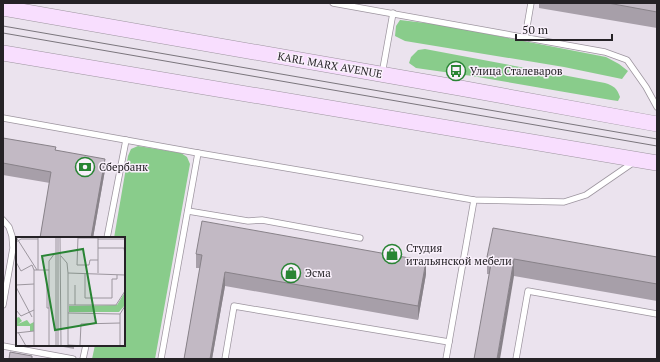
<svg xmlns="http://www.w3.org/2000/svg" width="660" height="362" font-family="'PT Serif',serif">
<rect width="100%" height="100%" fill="#ebe3ee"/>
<g fill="#89cc8b">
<path d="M400,20l42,5 164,32 13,7 9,7 -6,8 -58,-12 -159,-26 -10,-5 1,-10z"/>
<path d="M425,49l180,34c9,3 12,5 15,14l-2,4 -7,-1 -139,-24 -56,-8 -7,-5 2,-6 7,-7z"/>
<path d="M138,146l43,7 6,4 3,7 -35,195h-63l3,-14h29v-107h-10l14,-82 3,-7z"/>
</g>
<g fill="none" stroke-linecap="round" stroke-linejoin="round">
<g stroke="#9d959f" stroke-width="7">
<g id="service">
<path d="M333,3l272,49 22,8 19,27 11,20"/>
<path d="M525,38l6,-35"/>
<path d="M382,74l11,-61"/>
<path d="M3,118l195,35 276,47 90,2 22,-7 48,-33"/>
<path d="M188,211l60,10 14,-1 98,18"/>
<path d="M3,220l6,7 3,9 1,12 -10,57"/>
<path d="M107,238l19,-98"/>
<path d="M3,346l70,13"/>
<path d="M83,359l3,-14"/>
<path d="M161,359l37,-206"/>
<path d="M225,359l9,-53 215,36"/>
<path d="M446,359l28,-159"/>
<path d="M516,359l12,-68 129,23"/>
</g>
</g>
<g stroke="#9d959f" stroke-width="16">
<g id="secondary">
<path d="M3,8l457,80 197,36"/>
<path d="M3,53l654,110"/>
</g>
</g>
<use href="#service" stroke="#fff" stroke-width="5.5"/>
<use href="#secondary" stroke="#f8defe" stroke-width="15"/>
<g stroke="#7a757c" stroke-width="1">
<path d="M3,26l654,113"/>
<path d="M3,33l654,113"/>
</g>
</g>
<g fill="#a79fa9">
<path d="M539,3h118v25l-118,-20z"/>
<path d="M3,138l53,12 49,20 -12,68h-53l10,-55 -47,-8z"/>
<path d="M196,254l230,20 -8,46 -193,-34 -13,73h-28l16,-91h-4z"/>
<path d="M487,257h170v44l-143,-25 -27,-2z"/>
<path d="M53,345h21v4z"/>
</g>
<g fill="#888289">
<path d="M105,159v11l-12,68h-2z"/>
<path d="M514,259v17l-14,83h-3z"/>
<path d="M426,261v13l-8,46v-14z"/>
<path d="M225,272v14l-13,73h-2z"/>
</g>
<g fill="#c2b9c4" stroke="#888289">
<path d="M608,3h49v9z"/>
<path d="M3,138l53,9 -1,3 50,9 -14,79h-51l11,-66 -48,-9z"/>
<path d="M202,221l224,40 -8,45 -193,-34 -15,87h-26l18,-104 -6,-1z"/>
<path d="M493,228l164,29v27l-143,-25 -17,100h-23l18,-101 -5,-1z"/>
<path d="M10,352l22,4v3h-23z"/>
</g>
<defs>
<g id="bus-ring" transform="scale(1)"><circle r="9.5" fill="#f9f0fb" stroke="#298434" stroke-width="1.5"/><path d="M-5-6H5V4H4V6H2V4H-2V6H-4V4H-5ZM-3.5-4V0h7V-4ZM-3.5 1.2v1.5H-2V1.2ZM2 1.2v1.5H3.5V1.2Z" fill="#298434"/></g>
<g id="bank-ring" transform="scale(1)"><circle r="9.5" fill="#f9f0fb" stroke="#298434" stroke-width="1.5"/><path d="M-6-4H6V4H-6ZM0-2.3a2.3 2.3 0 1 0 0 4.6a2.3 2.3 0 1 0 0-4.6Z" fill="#298434"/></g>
<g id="shop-ring" transform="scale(1)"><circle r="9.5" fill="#f9f0fb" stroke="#298434" stroke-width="1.5"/><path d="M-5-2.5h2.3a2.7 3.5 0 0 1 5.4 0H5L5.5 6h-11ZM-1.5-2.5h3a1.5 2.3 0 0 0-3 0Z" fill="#298434"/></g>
</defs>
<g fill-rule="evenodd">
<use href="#bus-ring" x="456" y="71"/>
<use href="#bank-ring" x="85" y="167"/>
<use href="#shop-ring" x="392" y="254"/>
<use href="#shop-ring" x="291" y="273"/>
</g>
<g text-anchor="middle" stroke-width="3" stroke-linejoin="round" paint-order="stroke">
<g font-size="11" fill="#252226" stroke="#f9f0fb">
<text transform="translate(330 65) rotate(10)" y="4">KARL MARX AVENUE</text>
</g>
<g font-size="11" fill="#252226" stroke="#f9f0fb" text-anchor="start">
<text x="470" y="75">Улица Сталеваров</text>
<text x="99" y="171">Сбербанк</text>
<text x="406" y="252">Студия<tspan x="406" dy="13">итальянской мебели</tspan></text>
<text x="305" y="277">Эсма</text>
</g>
</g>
<g transform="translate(16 237)">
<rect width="109" height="109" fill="#ebe3ee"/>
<path d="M109,55v13l-6,7h-50v-6l48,-1zM3,80l3,4 -4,3 9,-4 3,4 4,-2v9h-4v-5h-13l-1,-8z" fill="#89cc8b"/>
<path fill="none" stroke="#9c969e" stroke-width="1" d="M0,0l21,33M42,0v109M44,0l1,109M62,0l-1,28h12l1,-5h8M62,1h20M82,2h27M0,5l5,-3h17M82,11h26l1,6M45,19l6,7 1,10v73M0,25l5,9 11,-6 2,5M22,33v-33M52,36l57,2M69,36v25h27v-19h5v-4M82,36v-36M0,48l18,-1M31,48v23h2M59,48v20M0,50l16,30M53,68h47l9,-14M0,73l5,6 13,-6M52,76l52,1 5,-8M104,77v32M2,95l8,14M0,96l18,-2M52,108l17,1M64,108l1,-21 39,-1M18,109v-76h15M33,109v-85l6,-8M40,109v-109"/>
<path fill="#298434" fill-opacity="0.15" stroke="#298434" stroke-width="2" d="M67,12l13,74 -41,7 -13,-74z"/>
<rect width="109" height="109" fill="none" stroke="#252226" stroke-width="2"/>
</g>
<rect width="660" height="362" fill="none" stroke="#252226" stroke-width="8"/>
<path d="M516 34v6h96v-6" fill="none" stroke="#252226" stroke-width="2"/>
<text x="522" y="34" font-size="12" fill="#252226" stroke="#f9f0fb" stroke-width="3" paint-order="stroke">50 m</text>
</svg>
